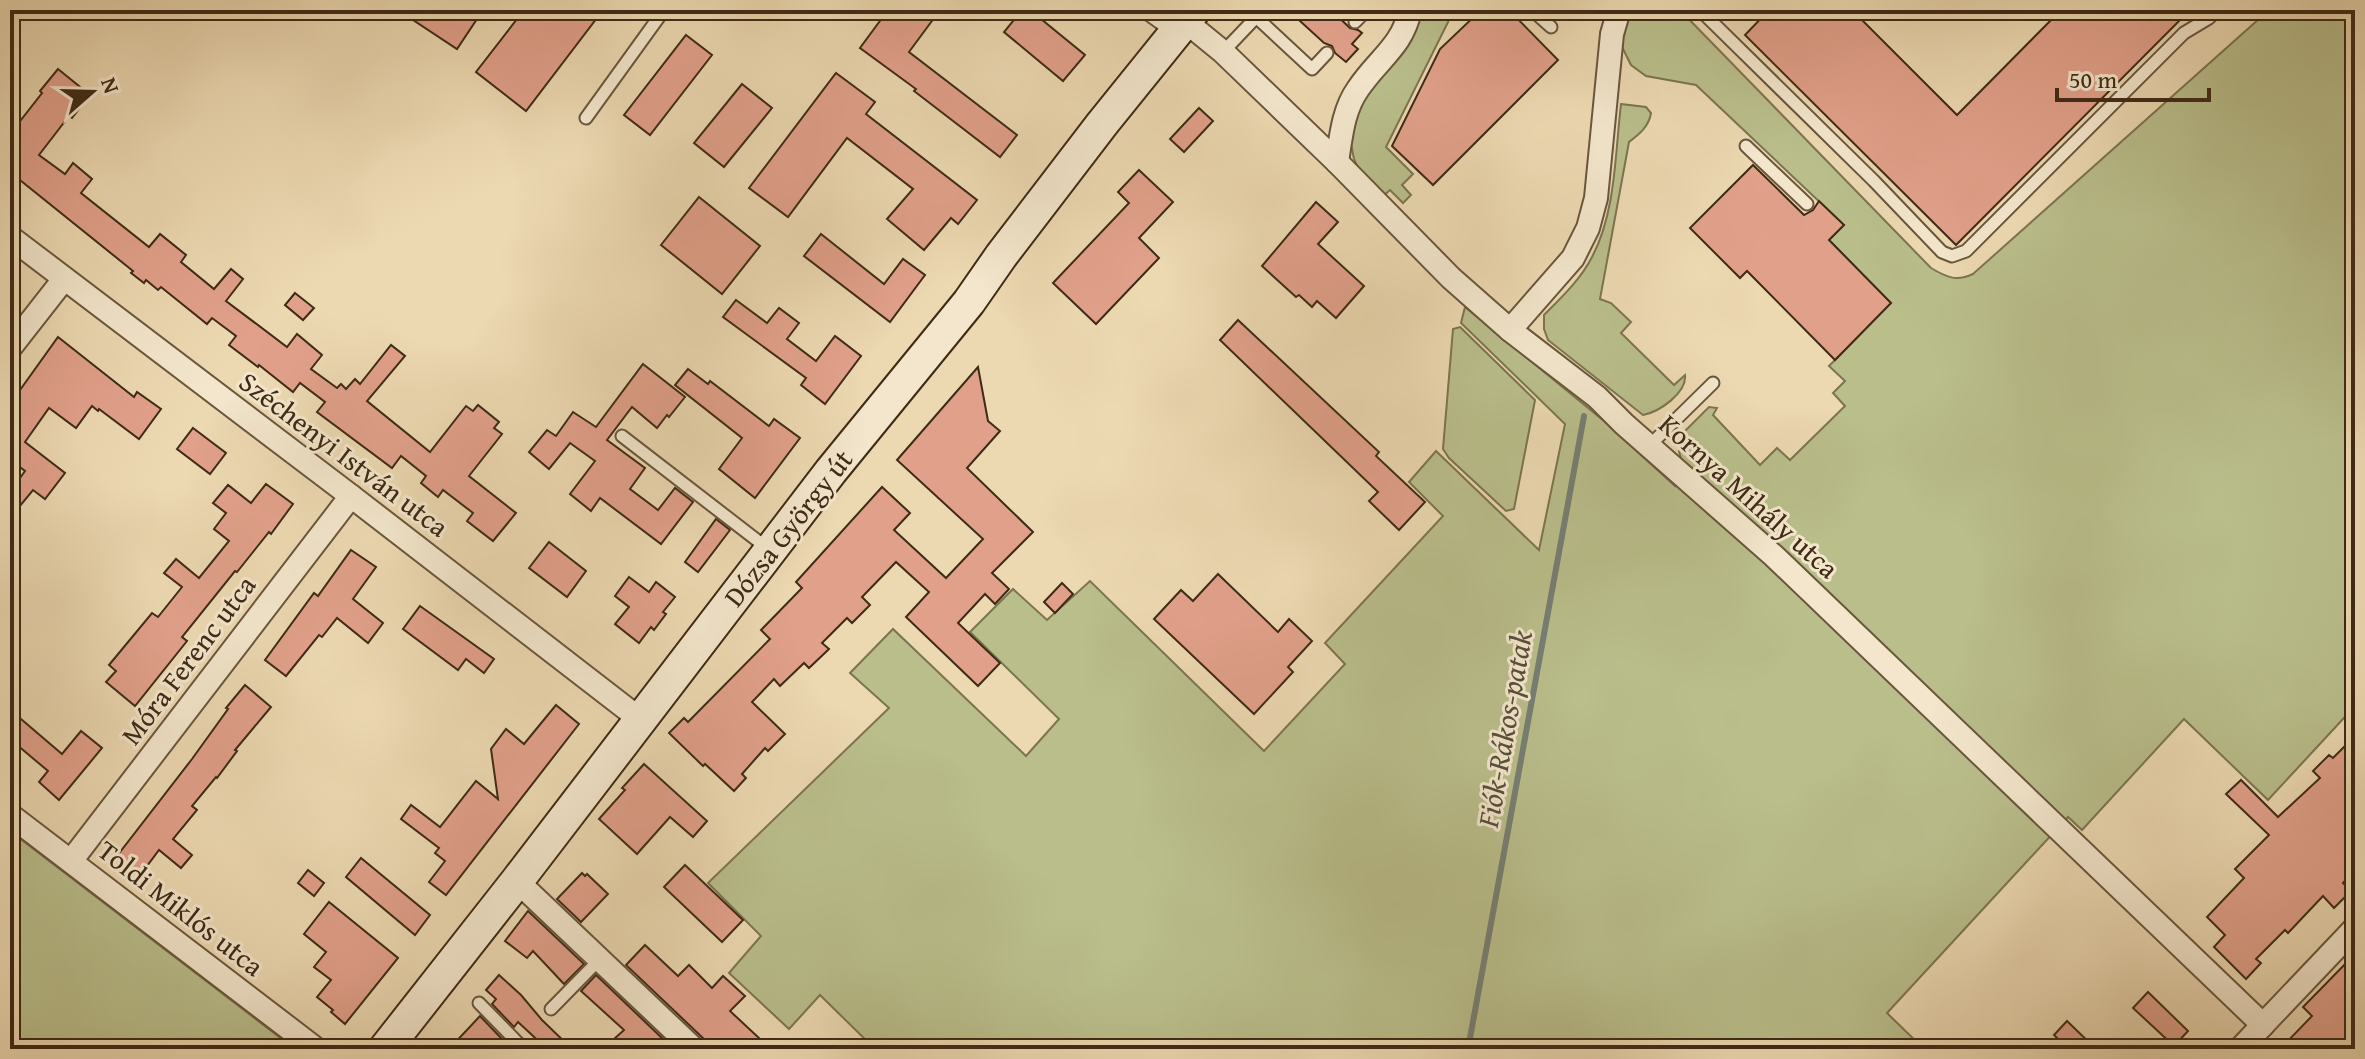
<svg xmlns="http://www.w3.org/2000/svg" width="2365" height="1059" font-family="'Gentium Book Plus',serif">
<rect width="100%" height="100%" fill="#ecd8b1"/>
<filter id="stains"><feTurbulence type="fractalNoise" baseFrequency=".0025" numOctaves="4"/><feColorMatrix values="0 0 0 0 .2 0 0 0 0 .09 0 0 0 0 .02 0 0 0 .5 -.17"/></filter>
<radialGradient id="worn" r=".72"><stop offset=".6" stop-color="#630" stop-opacity="0"/><stop offset="1" stop-color="#630" stop-opacity=".3"/></radialGradient>
<g fill="#b9be8b" stroke="#7c7450" stroke-width="2">
<path d="M1417,10h37l-68,137 27,27 -11,11 9,10 -8,8 -13,-13 -7,6 -24,-26 -5,-11 -3,-15 5,-39z"/>
<path d="M1630,10h50l251,258c15,9 25,14 42,6l296,-264h86v696l-87,94 -84,-81 -102,111 -14,-13 -181,196 37,36h-1049l-55,-54 -31,34 -60,-56 32,-37 -53,-53 181,-175 -39,-35 43,-44 133,127 33,-37 -89,-87 43,-43 34,31 43,-39 174,170 81,-87 -20,-21 118,-127 -34,-34 27,-31 103,99 26,-126 -104,-101 4,-16 139,114 71,65 7,-23 -3,-12 3,-17 27,-27 8,1 -4,7 47,50 17,-17 13,12 55,-54 -12,-13 12,-12 -16,-15 62,-63 -62,-63 15,-15 -148,-140 -50,-9 -15,-11 -10,-20z"/>
<path d="M1621,104l25,3 5,6c-2,14 -13,22 -22,29l-29,157 11,4 20,19 -10,11 53,52 11,-10c2,18 -26,37 -42,40l-95,-75 -4,-11v-14c17,-17 37,-36 48,-58 24,-45 23,-104 29,-153z"/>
<path d="M1460,327l75,73 -21,109 -8,2 -57,-53 -6,-9 10,-120z"/>
<path d="M10,831l285,218h-285z"/>
</g>
<g fill="none" stroke-linecap="round" stroke-linejoin="round">
<path stroke="#767f74" stroke-width="6" d="M1468,1049l116,-633"/>
</g>
<g fill="#e1a08a" stroke="#3f2a16" stroke-width="2">
<path d="M398,10h85l-26,39z"/>
<path d="M524,10h79l-77,101 -50,-39z"/>
<path d="M888,10h52l-31,42 108,83 -17,22 -86,-66 2,-2 -56,-41z"/>
<path d="M1022,10h8l55,45 -22,26 -59,-49z"/>
<path d="M1288,10h43l19,18 8,2 4,3 -10,11 6,5 -12,13 -11,-9 -3,-7 -8,-3z"/>
<path d="M1481,10h28l49,50 -125,125 -41,-39 48,-97z"/>
<path d="M1769,10h83l105,105 104,-105h129l-234,235 -211,-210z"/>
<path d="M686,35l26,20 -62,80 -26,-20z"/>
<path d="M58,69l32,26 -18,23 -3,-2 -30,39 26,19 8,-11 19,16 -11,14 68,54 11,-13 26,21 -5,7 33,27 17,-20 12,10 -17,22 61,46 10,-13 25,21 -11,14 26,19 4,-4 5,5 9,-10 5,5 31,-39 14,11 -38,45 63,51 36,-46 7,5 5,-6 21,17 -5,6 8,6 -33,42 47,37 -23,28 -26,-20 6,-8 -30,-23 -5,7 -17,-14 5,-7 -25,-20 -9,12 -75,-56 8,-10 -25,-19 -7,9 -34,-27 -1,2 -29,-22 7,-9 -24,-18 -5,6 -46,-37 -3,3 -12,-10 -2,3 -13,-10 2,-2 -123,-99v-38l32,-41 -2,-2z"/>
<path d="M836,73l39,29 -9,12 111,86 -19,24 -7,-6 -27,32 -37,-31 26,-30 -66,-51 -59,79 -39,-29z"/>
<path d="M742,84l30,24 -48,59 -30,-24z"/>
<path d="M1199,108l14,13 -29,31 -14,-13z"/>
<path d="M1753,165l51,50 9,-5 6,-9 25,24 -15,15 62,63 -56,57 -88,-89 -7,7 -50,-50z"/>
<path d="M1139,170l34,32 -34,36 20,20 -63,66 -43,-41 76,-80 -11,-11z"/>
<path d="M699,197l61,49 -38,48 -61,-49z"/>
<path d="M1316,202l22,20 -20,22 46,42 -28,32 -19,-17 -5,6 -13,-12 -3,2 -34,-31z"/>
<path d="M821,234l63,50 19,-25 22,16 -35,47 -86,-66z"/>
<path d="M295,293l19,15 -11,12 -18,-15z"/>
<path d="M736,300l31,23 12,-15 20,15 -12,16 29,22 19,-25 26,20 -36,48 -24,-19 5,-7 -83,-61z"/>
<path d="M1238,320l141,132 -3,4 49,46 -26,28 -30,-29 9,-9 -158,-152z"/>
<path d="M58,337l76,60 3,-5 24,17 -22,30 -40,-30 -1,2 -6,-5 -16,22 -27,-20 -24,34 40,31 -20,26 -12,-9 -23,28v-26l15,-21 -13,-10 -2,2v-59z"/>
<path d="M643,364l42,33 -16,20 -2,-2 -10,13 -25,-21 -25,33 38,28 -15,21 28,21 17,-22 18,14 -32,42 -61,-46 -9,13 -21,-17 25,-33 -25,-18 -21,26 -20,-17 18,-22 9,6 17,-24 23,15z"/>
<path d="M978,367l10,54 12,10 -33,37 66,64 -41,41 17,16 -14,15 -10,-10 -27,29 42,40 -22,23 -72,-69 23,-25 -33,-30 -34,35 8,8 -18,18 -5,-5 -25,25 7,6 -20,19 -5,-5 -24,23 -6,-7 -22,23 33,32 -17,17 -3,-3 -23,26 4,4 -12,13 -29,-27 -2,2 -34,-33 15,-15 4,4 82,-83 -9,-9 41,-42 -6,-6 86,-95 28,26 -16,17 52,48 37,-39 -86,-79z"/>
<path d="M688,369l20,15 2,-3 59,45 5,-7 26,19 -45,60 -36,-29 23,-31 -67,-53z"/>
<path d="M193,428l33,25 -16,21 -33,-25z"/>
<path d="M266,484l27,20 -22,30 -2,-2 -32,40 -2,-1 -53,66 5,4 -52,65 -29,-24 10,-11 -7,-6 43,-52 6,4 24,-30 -18,-14 12,-14 23,19 30,-37 -15,-12 12,-16 -13,-10 15,-18 23,18z"/>
<path d="M716,519l14,11 -32,42 -13,-10z"/>
<path d="M549,542l37,29 -19,26 -38,-29z"/>
<path d="M351,550l25,17 -23,32 30,24 -15,20 -31,-25 -15,19 -3,-2 -33,41 -21,-16 49,-67 4,3z"/>
<path d="M1218,574l60,58 11,-13 23,22 -24,26 5,5 -39,42 -100,-95 27,-29 12,11z"/>
<path d="M629,577l20,15 7,-10 19,15 -12,15 3,2 -12,16 -3,-3 -12,16 -24,-19 14,-17 -14,-11z"/>
<path d="M1062,583l11,11 -18,19 -11,-11z"/>
<path d="M420,606l74,53 -10,14 -18,-14 -8,11 -55,-41z"/>
<path d="M245,685l26,22 -36,43 2,1 -20,27 -1,-1 -24,29 5,4 -24,29 19,16 -11,13 -22,-18 -18,24 -24,-18 75,-97 36,-50 -2,-1z"/>
<path d="M556,705l23,19 -133,171 -17,-13 16,-21 -10,-8 4,-5 -38,-29 10,-14 29,22 36,-46 22,18 -7,-50 15,-20 18,15z"/>
<path d="M21,719l41,35 19,-23 21,17 -43,52 -20,-18 9,-11 -38,-32v-7z"/>
<path d="M2355,736v134l-12,13 8,8 -17,17 -11,-12 -35,37 -3,-3 -29,29 5,4 -15,16 -32,-32 11,-12 -18,-18 37,-39 -9,-9 34,-34 -43,-41 15,-14 37,37 42,-39 -7,-7 16,-16 4,3z"/>
<path d="M644,764l63,57 -14,16 -23,-20 -33,37 -38,-35 26,-29 -3,-2z"/>
<path d="M361,858l69,57 -15,20 -69,-58z"/>
<path d="M685,865l58,55 -21,22 -58,-55z"/>
<path d="M308,870l16,13 -10,13 -16,-13z"/>
<path d="M582,873l3,3 2,-2 21,20 -27,28 -24,-23z"/>
<path d="M329,902l69,56 -53,66 -14,-12 2,-2 -16,-13 14,-17 -17,-13 12,-15 -22,-18z"/>
<path d="M528,911l56,53 -20,20 -31,-33 -6,7 -22,-17z"/>
<path d="M645,945l33,31 11,-11 23,23 11,-12 22,20 -15,15 29,27 -10,11h-41l-4,-10 -78,-74z"/>
<path d="M2355,954v95h-75l32,-33 -9,-9z"/>
<path d="M499,975l22,20 21,25 30,29h-25l-29,-27 -4,5 -22,-23 4,-5 -10,-9z"/>
<path d="M596,975l67,64 -10,10h-29l-10,-10 10,-9 -43,-39z"/>
<path d="M2148,992l40,39 -14,15 -41,-38z"/>
<path d="M480,1016l22,23 -9,10h-44z"/>
<path d="M2067,1021l29,28h-28l-14,-14z"/>
</g>
<g fill="none" stroke-linecap="round" stroke-linejoin="round">
<g stroke="#6a563d" stroke-width="15">
<g id="service">
<path d="M1142,10l32,23"/>
<path d="M1532,10l19,17"/>
<path d="M1700,10l174,171 68,71 10,4 14,-5 218,-218 25,-15 8,-8"/>
<path d="M1256,17l56,52 15,-16"/>
<path d="M1355,22l12,-12"/>
<path d="M1223,52l40,-42"/>
<path d="M586,118l78,-108"/>
<path d="M1746,146l61,58"/>
<path d="M622,436l145,112"/>
<path d="M1650,445l63,-62"/>
<path d="M479,1003l45,46"/>
<path d="M551,1009l49,-50"/>
</g>
</g>
<g stroke="#6a563d" stroke-width="26">
<g id="minor">
<path d="M1185,21l38,31 114,110 114,116 59,52 87,67 27,27 150,132 489,469"/>
<path d="M1337,162c4,-25 6,-52 21,-73 19,-29 45,-43 52,-79"/>
<path d="M10,237l341,259 290,224"/>
<path d="M1510,330l63,-72 15,-30 8,-30 16,-164 7,-24"/>
<path d="M10,348l54,-69"/>
<path d="M10,815l306,234"/>
<path d="M71,861l280,-365"/>
<path d="M517,881l177,168"/>
<path d="M2240,1049l115,-121"/>
</g>
</g>
<g stroke="#3f2a16" stroke-width="36">
<path id="secondary" d="M385,1049l132,-168 314,-410 138,-169 32,-46 101,-132 92,-114"/>
</g>
<use href="#service" stroke="#f3e6cc" stroke-width="11"/>
<use href="#minor" stroke="#f3e6cc" stroke-width="22"/>
<use href="#secondary" stroke="#f3e6cc" stroke-width="32"/>
</g>
<g text-anchor="middle" stroke-width="6" stroke-linejoin="round" paint-order="stroke">
<g font-size="28" fill="#3f2a16" stroke="#f3e6cc">
<text transform="translate(344 454) rotate(37)" y="10">Széchenyi István utca</text>
<text transform="translate(1749 496) rotate(42)" y="10">Kornya Mihály utca</text>
<text transform="translate(788 528) rotate(-52)" y="10">Dózsa György út</text>
<text transform="translate(188 660) rotate(-53)" y="10">Móra Ferenc utca</text>
<text transform="translate(181 908) rotate(38)" y="10">Toldi Miklós utca</text>
</g>
<g font-size="30" font-style="italic" fill="#564e3d" stroke="#f3e6cc">
<text transform="translate(1505 729) rotate(-80)" y="10">Fiók-Rákos-patak</text>
</g>
</g>
<rect width="2365" height="1059" fill="none" stroke="#ecd8b1" stroke-width="40"/>
<rect x="12" y="12" width="2341" height="1035" fill="none" stroke="#3f2a16" stroke-width="4"/>
<rect x="20" y="20" width="2325" height="1019" fill="none" stroke="#3f2a16" stroke-width="2"/>
<g transform="translate(92 92) rotate(70)" stroke="#f3e6cc" stroke-width="6" paint-order="stroke">
<path d="M0-6L14 30L0 20L-14 30Z" fill="#3f2a16"/>
<text y="-12" font-size="22" font-weight="bold" text-anchor="middle" fill="#3f2a16">N</text>
</g>
<path d="M2057 88v12h152v-12" fill="none" stroke="#3f2a16" stroke-width="4"/>
<text x="2069" y="88" font-size="24" fill="#3f2a16" stroke="#f3e6cc" stroke-width="6" paint-order="stroke">50 m</text>
<rect width="100%" height="100%" filter="url(#stains)"/>
<rect width="100%" height="100%" fill="url(#worn)"/>
</svg>
